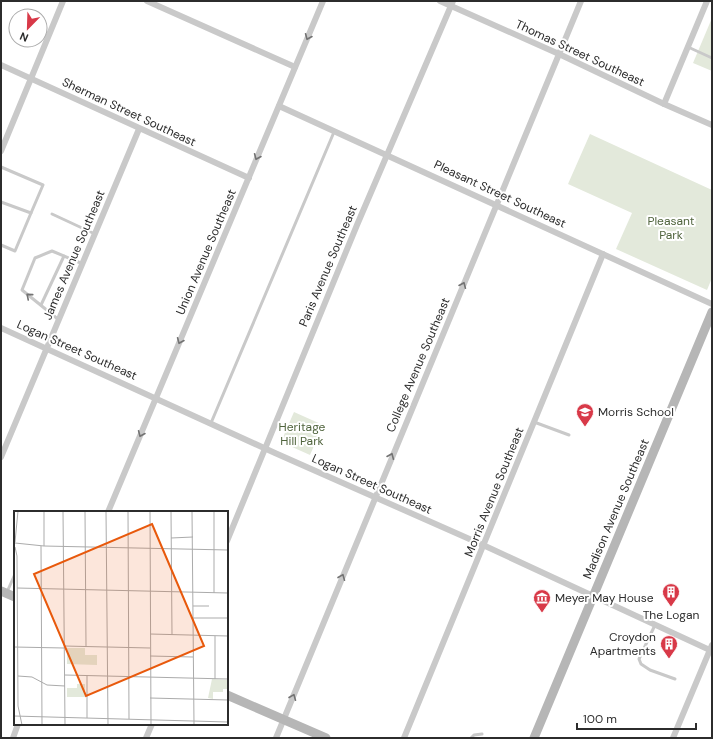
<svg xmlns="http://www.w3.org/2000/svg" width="713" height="739" font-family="'DM Sans',sans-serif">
<rect width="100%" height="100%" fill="#fff"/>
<g fill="#e3e9db">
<path d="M712,18v53l-19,-8z"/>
<path d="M590,134l122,56v88l-5,12 -91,-41 16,-36 -64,-29z"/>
<path d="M294,412l29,13 -13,30 -29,-13z"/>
</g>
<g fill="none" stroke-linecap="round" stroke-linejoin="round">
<g stroke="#c9c9c9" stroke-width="3">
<path d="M688,47l24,11"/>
<path d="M1,167l42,18 -12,28 -30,-11"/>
<path d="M52,214l43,20"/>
<path d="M1,245l14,6 16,-38"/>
<path d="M41,305l23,-49"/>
<path d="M59,320l-37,-30 13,-32 17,-7 31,13"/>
<path d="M534,422l35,13"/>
<path d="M211,423l123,-291"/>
<path d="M7,592l8,-18"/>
<path d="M655,625l-16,34 2,5 9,6 25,9"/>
<path d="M471,738l3,-3 8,-1"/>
</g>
<g stroke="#c9c9c9" stroke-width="6">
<path d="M147,1l148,66"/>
<path d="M440,1l119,53 105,50 48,21"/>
<path d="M1,65l248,113"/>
<path d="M664,104l43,-103"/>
<path d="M279,106l433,198"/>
<path d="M1,151l62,-150"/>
<path d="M1,328l274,125 208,92 229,106"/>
<path d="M1,457l138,-328"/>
<path d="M108,512l215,-511"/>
<path d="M227,541l130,-316 96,-224"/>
<path d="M13,738l5,-14"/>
<path d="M146,738l6,-14"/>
<path d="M276,738l305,-737"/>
<path d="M404,738l199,-484"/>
<path d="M673,738l39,-93"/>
</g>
<g stroke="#b6b6b6" stroke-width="9">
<path d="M1,591l14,6"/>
<path d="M227,695l99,43"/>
<path d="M534,738l178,-426"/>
</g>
</g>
<defs><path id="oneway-chevron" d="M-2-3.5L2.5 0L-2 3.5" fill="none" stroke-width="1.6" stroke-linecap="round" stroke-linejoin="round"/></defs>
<g stroke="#737373">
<use href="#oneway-chevron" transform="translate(308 37) rotate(113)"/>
<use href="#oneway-chevron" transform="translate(257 157) rotate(113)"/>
<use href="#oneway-chevron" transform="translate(463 285) rotate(-67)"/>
<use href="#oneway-chevron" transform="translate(29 296) rotate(-140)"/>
<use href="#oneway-chevron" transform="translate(180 341) rotate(113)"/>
<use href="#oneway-chevron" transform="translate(141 434) rotate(113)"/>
<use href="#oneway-chevron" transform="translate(391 456) rotate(-67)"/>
<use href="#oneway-chevron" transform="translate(342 577) rotate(-68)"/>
<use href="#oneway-chevron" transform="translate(293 697) rotate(-68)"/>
</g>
<defs>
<g id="school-pin" transform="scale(0.9)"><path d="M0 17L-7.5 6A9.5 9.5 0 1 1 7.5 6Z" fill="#d83948" stroke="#fff"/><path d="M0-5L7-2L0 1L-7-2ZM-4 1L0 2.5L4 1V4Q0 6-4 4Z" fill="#fff"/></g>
<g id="building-pin" transform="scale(0.9)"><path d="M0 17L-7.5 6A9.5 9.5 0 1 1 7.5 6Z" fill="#d83948" stroke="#fff"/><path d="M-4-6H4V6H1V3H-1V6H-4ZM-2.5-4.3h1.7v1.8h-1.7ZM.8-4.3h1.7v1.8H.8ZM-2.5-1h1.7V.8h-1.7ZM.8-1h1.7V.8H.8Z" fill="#fff"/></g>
<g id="museum-pin" transform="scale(0.9)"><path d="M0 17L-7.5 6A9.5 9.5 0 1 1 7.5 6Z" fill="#d83948" stroke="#fff"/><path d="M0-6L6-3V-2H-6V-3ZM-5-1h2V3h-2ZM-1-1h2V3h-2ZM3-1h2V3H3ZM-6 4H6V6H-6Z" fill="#fff"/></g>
</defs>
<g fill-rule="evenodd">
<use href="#school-pin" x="585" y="412"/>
<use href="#building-pin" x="671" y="592"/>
<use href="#museum-pin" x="542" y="598"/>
<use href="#building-pin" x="669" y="644"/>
</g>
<g text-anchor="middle" stroke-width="4" stroke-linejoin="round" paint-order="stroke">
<g font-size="12" fill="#2c2c2c" stroke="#fff">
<text transform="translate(580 53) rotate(25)" y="4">Thomas Street Southeast</text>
<text transform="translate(129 112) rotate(25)" y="4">Sherman Street Southeast</text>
<text transform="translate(500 194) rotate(25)" y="4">Pleasant Street Southeast</text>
<text transform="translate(206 252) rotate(-67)" y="4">Union Avenue Southeast</text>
<text transform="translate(74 255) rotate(-67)" y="4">James Avenue Southeast</text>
<text transform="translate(328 266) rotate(-67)" y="4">Paris Avenue Southeast</text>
<text transform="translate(77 350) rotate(24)" y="4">Logan Street Southeast</text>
<text transform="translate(418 365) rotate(-67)" y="4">College Avenue Southeast</text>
<text transform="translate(372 484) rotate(24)" y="4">Logan Street Southeast</text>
<text transform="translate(494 492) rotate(-68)" y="4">Morris Avenue Southeast</text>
<text transform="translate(616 509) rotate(-67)" y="4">Madison Avenue Southeast</text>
</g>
<g font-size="12" fill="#50643d" stroke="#fff">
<text x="671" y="225">Pleasant<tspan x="671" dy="14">Park</tspan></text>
<text x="302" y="431">Heritage<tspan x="302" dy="14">Hill Park</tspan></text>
</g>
<g font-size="12" fill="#2c2c2c" stroke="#fff" text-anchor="start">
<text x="598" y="416">Morris School</text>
<text x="555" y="602">Meyer May House</text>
<text x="671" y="619" text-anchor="middle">The Logan</text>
<text x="656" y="641" text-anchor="end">Croydon<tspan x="656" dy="14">Apartments</tspan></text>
</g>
</g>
<g transform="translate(14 511)">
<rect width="214" height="214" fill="#fff"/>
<path d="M53,137h18v7h12v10l-30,-1zM198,168l16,1v9h-5v3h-10v7l-5,-1zM63,173h8v13h-18v-9h10z" fill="#e3e9db"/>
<path fill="none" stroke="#ababab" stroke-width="1" d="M30,0v35M49,0l2,214M71,0l1,135M92,0l2,214M114,0l1,208M136,0l1,214M157,0l1,124M178,0l2,214M200,0v82M157,27l22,-1M1,31l3,-31M1,32l29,3 184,4M27,35l1,179M1,36l2,9 1,150 4,19M3,77l211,5M179,95h16M179,107h35M136,123l78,2M201,125v43M50,135l86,2M0,136l50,1M136,145l43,1M51,164l163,4M73,164v43M4,165l14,1 15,8 18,1M136,187l78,2M0,205l214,6"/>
<path fill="#e8590c" fill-opacity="0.15" stroke="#e8590c" stroke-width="2" d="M138,13l52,122 -118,50 -52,-122z"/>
<rect width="214" height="214" fill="none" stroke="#2c2c2c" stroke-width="2"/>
</g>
<rect width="713" height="739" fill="none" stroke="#2c2c2c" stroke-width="4"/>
<g transform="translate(28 28) rotate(203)"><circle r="19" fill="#ffffff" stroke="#ababab"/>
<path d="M0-3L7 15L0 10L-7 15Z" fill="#d83948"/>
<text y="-6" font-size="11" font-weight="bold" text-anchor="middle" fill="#2c2c2c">N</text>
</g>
<path d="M577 723v6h119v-6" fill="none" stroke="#2c2c2c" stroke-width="2"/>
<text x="583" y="723" font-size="12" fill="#2c2c2c" stroke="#ffffff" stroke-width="3" paint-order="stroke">100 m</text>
</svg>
